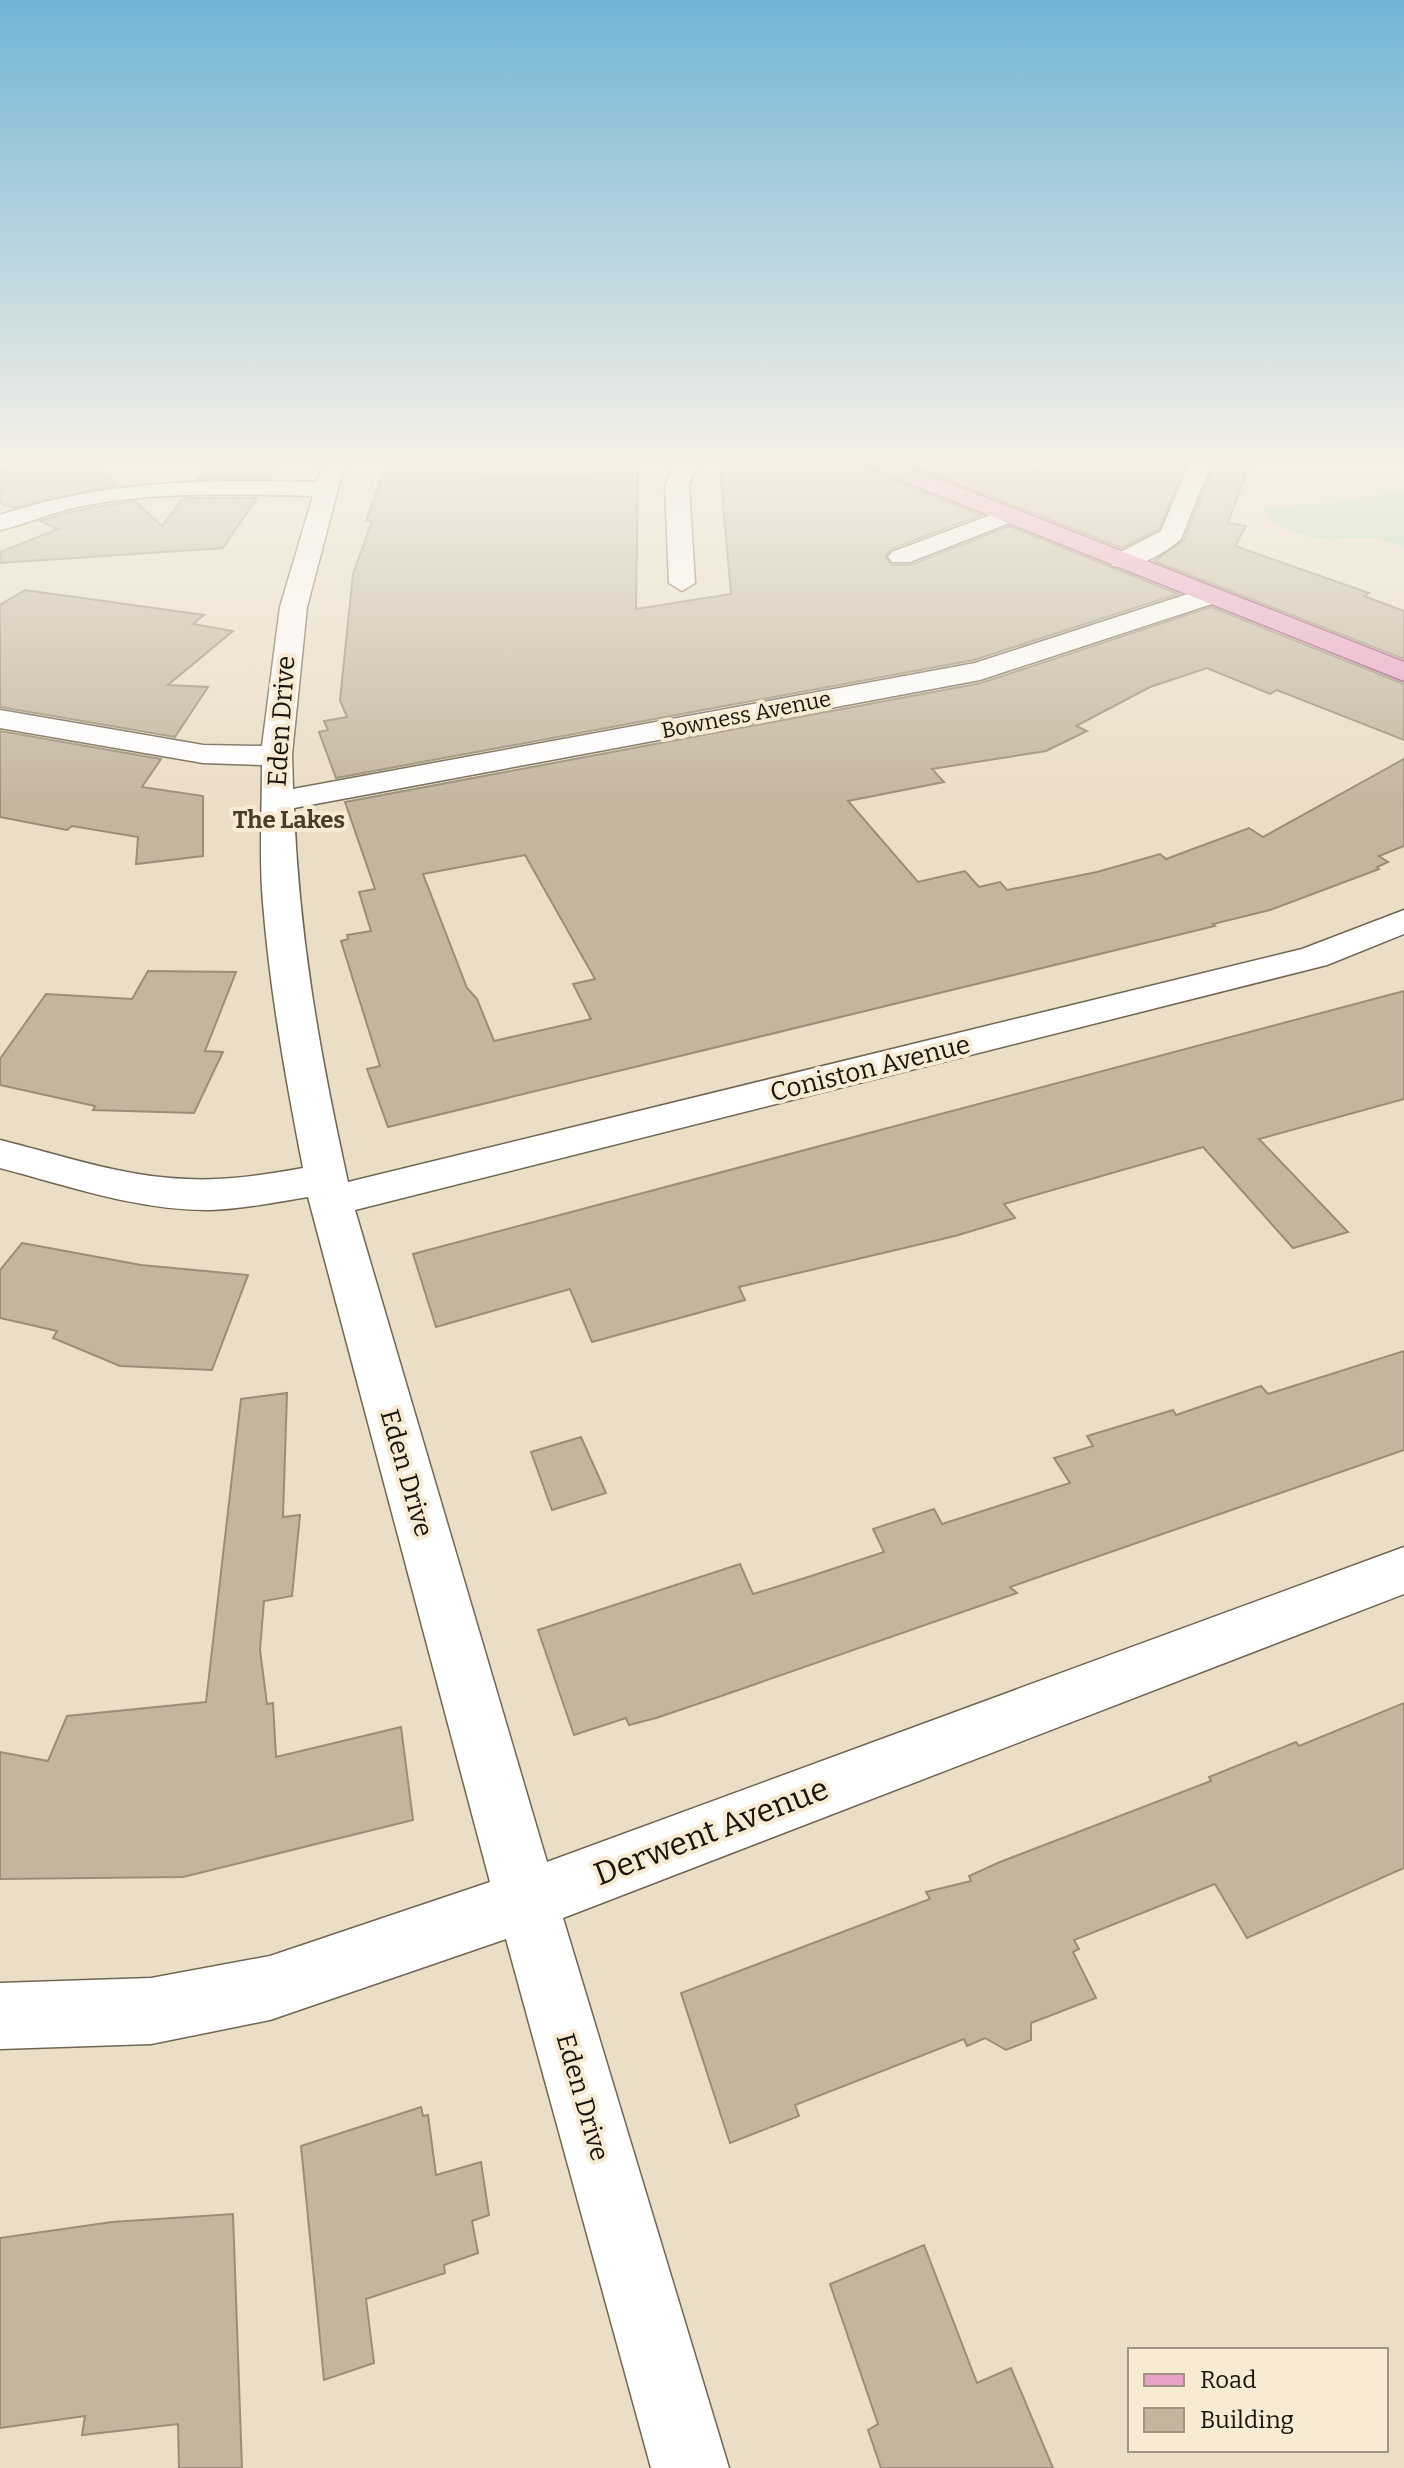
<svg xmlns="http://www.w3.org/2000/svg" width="1404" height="2468" font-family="Bitter,serif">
<rect width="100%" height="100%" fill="#eadec7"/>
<path fill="#aedeb7" d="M1395,491h9v58c-35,-20 -57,-6 -92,-11 -13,-3 -28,-11 -41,-16l-7,-14 84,-7z"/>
<g fill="#c2b69f" stroke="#998e78" stroke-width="2" fill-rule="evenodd">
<path d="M42,462h48l27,23 -105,23 -12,-5v-33z"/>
<path d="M211,462h70l-11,16 -72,1z"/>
<path d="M388,462h84l-2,5 168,-2 -2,144 95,-15 -11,-125 27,-7h115l5,8 114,45 -90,34 -6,8 7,8h19l98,-39 169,68 -204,66 -638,118 -17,-46 9,-2 -4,-9 23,-4 -7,-17 13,-126 19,-53h-6z"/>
<path d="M902,462h114l21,8 23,-8h127l-28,67 -37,19z"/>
<path d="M1215,462h35l-22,61 18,3 -11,20 134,47 -5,3 40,15v48l-250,-98 30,-21z"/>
<path d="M183,498h74l-34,50 -223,15v-11l58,-23 -18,-8 38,-11 57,-9 27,25z"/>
<path d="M25,590l179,25 -11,9 40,7 -65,54 40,2 -33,50 -175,-30v-102z"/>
<path d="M1211,607l193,77v56l-127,-50 -7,4 -63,-26 -57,19 -74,39 11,5 -41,20 -114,18 12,13 -96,19 70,81 47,-11 14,16 21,-5 7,8 90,-18 63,-18 6,5 83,-31 14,9 141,-78v87l-25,10 9,6 -11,5 2,2 -109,41 -57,14 2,2 -827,201 -21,-58 13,-3 -39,-125 7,-2 -1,-4 24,-4 -12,-39 16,-3 -30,-87 636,-119zM525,855l70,124 -22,5 18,35 -97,22 -17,-42 -10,-11 -44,-114z"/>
<path d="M0,731l161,28 -19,28 61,9v60l-67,8 2,-27 -66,-11 -5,4 -67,-13z"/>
<path d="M148,971l88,1 -31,79 18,1 -29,61 -101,-3 2,-4 -95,-21v-26l46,-65 86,5z"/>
<path d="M1404,991v108l-145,40 89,93 -55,16 -90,-101 -199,57 11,14 -60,18 -216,51 6,13 -153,42 -22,-53 -134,38 -23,-73z"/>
<path d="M22,1243l119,22 107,10 -36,95 -92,-4 -67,-28 4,-7 -57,-13v-48z"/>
<path d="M1404,1351v99l-394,137 7,6 -290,101 -71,24 -27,7 -3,-7 -52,17 -36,-105 202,-66 13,30 52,-16 79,-26 -11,-23 61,-20 8,15 128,-41 -16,-25 39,-12 -6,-10 86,-26 3,5 85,-29 7,8z"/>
<path d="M287,1393l-4,124 17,-2 -8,81 -28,5 -4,49 7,54 6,-1 3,54 125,-30 12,93 -230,57 -183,2v-127l48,9 19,-45 139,-14 35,-303z"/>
<path d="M581,1437l25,56 -54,17 -21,-58z"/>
<path d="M1404,1703v165l-157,70 -32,-54 -141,56 5,9 -6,3 23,46 -65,25v17l-25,10 -21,-12 -18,8 -3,-7 -169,66 4,11 -69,27 -49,-150 249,-94 -4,-7 45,-11 -2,-5 31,-14 211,-81 -2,-4 87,-35 3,4z"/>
<path d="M421,2107l2,9 5,-1 8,60 45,-13 8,53 -17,6 6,32 -34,12 1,8 -79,26 8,64 -50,17 -23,-234z"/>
<path d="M233,2214l9,254h-63l-1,-44 -96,11 3,-19 -85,12v-190l112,-16z"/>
<path d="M924,2245l53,138 34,-15 42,100h-172l-13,-38 10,-6 -48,-140z"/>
</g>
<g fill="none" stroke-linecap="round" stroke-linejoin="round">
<g stroke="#716652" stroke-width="3">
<g id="minor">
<path d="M323,462h22l-38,145 -15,147 1,35 682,-126 225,-73 9,-2 13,8 -4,6 -238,78 -686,128c5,130 26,247 54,374l954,-233 102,-39v24l-77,31 -972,245 192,652 857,-315v47l-841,324 166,550h-78l-145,-529 -236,81 -119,24 -151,5v-66l151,-5 119,-22 220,-74 -182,-685c-32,5 -64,12 -97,13 -72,1 -142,-24 -211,-42v-28c61,15 123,37 187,39 39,2 77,-4 116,-11 -17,-88 -33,-176 -40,-265 -4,-47 -1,-93 -1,-138l-59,-2 -203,-35v-18l203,35 59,1 18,-139 33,-111c-78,-2 -159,-5 -236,11 -26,6 -51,17 -77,23v-15c104,-35 209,-36 317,-33z"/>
<path d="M676,462h22l-9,23 6,98 -13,8 -13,-8 -4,-98z"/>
<path d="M1190,462h22l-31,77c-16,14 -47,33 -68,27l-4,-5 4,-5 48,-25z"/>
<path d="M1009,508l8,2 4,5 -4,5 -107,42h-18l-4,-5 4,-5z"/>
</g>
</g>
<g stroke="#96496e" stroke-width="3">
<path id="major" d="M865,462h30l509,200v19l-536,-214z"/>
</g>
<path stroke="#867d6e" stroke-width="3" stroke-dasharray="2 2" stroke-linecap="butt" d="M372,483l265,-7"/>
<use href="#minor" fill="#fff" fill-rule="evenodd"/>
<use href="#major" fill="#e9a3c8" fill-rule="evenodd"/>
</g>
<linearGradient id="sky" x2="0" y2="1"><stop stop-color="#71b5d6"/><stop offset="0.57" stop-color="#f6f0e6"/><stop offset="1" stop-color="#f6f0e6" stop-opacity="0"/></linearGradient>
<rect width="1404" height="807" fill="url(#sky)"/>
<g text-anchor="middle" stroke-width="8" stroke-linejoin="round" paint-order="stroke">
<g font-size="22" fill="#18130b" stroke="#f8ebd4">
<text transform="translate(746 714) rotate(-11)" y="8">Bowness Avenue</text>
</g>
<g font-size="24" font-weight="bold" fill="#473d2a" stroke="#f8ebd4">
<text x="289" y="828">The Lakes</text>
</g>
<g font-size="26" fill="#18130b" stroke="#f8ebd4">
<text transform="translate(281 721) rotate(-86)" y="9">Eden Drive</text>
<text transform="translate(870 1068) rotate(-14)" y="9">Coniston Avenue</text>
<text transform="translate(407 1473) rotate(74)" y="9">Eden Drive</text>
<text transform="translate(583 2097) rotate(74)" y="9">Eden Drive</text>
</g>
<g font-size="32" fill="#18130b" stroke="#f8ebd4">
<text transform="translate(711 1831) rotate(-21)" y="11">Derwent Avenue</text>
</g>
</g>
<rect x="1128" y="2348" width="260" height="104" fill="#f8ebd4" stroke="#9e9584" stroke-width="2"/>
<rect x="1144" y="2374" width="40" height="12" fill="#e9a3c8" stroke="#9e9584" stroke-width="2"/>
<text x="1200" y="2388" font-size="24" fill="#18130b">Road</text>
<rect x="1144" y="2408" width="40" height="24" fill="#c2b69f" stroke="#9e9584" stroke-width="2"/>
<text x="1200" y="2428" font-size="24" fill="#18130b">Building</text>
</svg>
